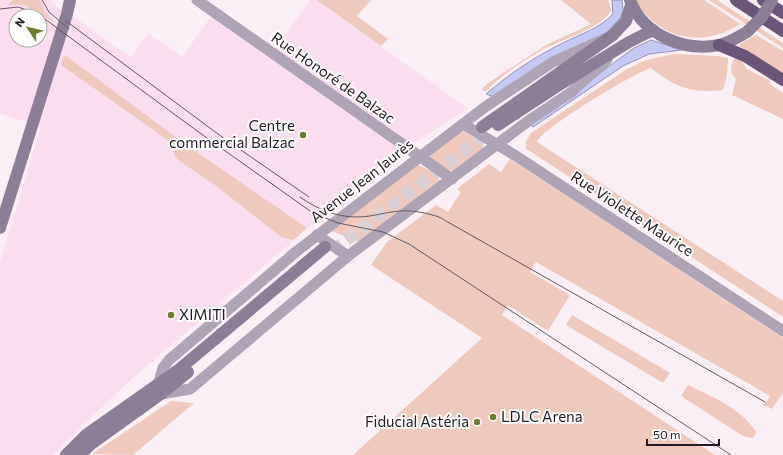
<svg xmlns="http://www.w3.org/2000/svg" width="783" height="455" font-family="Commissioner,sans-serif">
<rect width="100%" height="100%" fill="#fbeff6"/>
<path fill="#fbddf0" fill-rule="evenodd" d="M0,0h51l9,10 2,-1 69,48 17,-24 34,24 30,-42 57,42 41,-57h7l151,109 -74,46 -267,228 -74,72h-53v-193l41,-136 -41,-12zM16,16h24v24h-24z"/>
<g fill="#efc9be">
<path d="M13,0h26l6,12 10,11 -30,-18h-17z"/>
<path d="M317,0h54l-14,16 31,23 -7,7z"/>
<path d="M561,0h47l3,10c-8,18 -51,30 -69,40 -19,11 -42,26 -57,42l-3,-3 6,-6 58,-38 45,-21z"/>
<path d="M635,0h69l36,24c-39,25 -81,15 -105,-24z"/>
<path d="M709,0h8l66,43v5z"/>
<path d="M756,35l27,16v22l-45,-28z"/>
<path d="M674,54l43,2 11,2 -1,17 -4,15c-30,4 -49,-3 -72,-22 -17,5 -109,60 -114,74l246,159v16l-258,-169 2,-4 -2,-1 6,-10 96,-64 19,-9z"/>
<path d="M65,55l120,89 122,84 -14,12 -12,-3 -66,-52 -34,-23 -5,-4 -7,-17 -108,-76z"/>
<path d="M734,58l6,1 7,10 23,12v3l13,9v26l-51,-24 4,-16c-7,-6 -5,-14 -2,-21z"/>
<path d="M463,131l19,11 2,6 -28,23 -9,-1 -17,-12v-4l28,-22z"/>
<path d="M510,159l273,179v55l-11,16 -8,-4 6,-9 -234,-134 -6,10 40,23 -22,36 -40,-26 -6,10 213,140h-362l129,-117 -111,-73 16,-23 49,-37 12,7 13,-20 -4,-3 32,-25 12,8z"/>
<path d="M417,164l21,11 2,8 -78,60 -33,-13z"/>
<path d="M572,315l98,58 -7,10 -97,-58z"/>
<path d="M688,385c24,12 53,23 68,47l-2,5 -4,1 -7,-2 -62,-40z"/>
<path d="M171,401l23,2 -61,52 -41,-1z"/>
</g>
<g fill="#c5c7f4" stroke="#9593b4">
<path d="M612,0h10l1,10 -2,7 -15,16 -36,16 -76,48 -8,-3c23,-20 50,-38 77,-51 17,-9 36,-14 50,-29z"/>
<path d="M651,40l31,10 -33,4 -26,12 -90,61 -2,-3 103,-76z"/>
</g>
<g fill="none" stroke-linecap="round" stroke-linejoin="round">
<path stroke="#dbcfd6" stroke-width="12" stroke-dasharray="12 6" stroke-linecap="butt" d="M332,251l157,-119"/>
<g stroke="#aea4b6" stroke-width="11">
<path d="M197,0l255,179"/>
<path d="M463,124l53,32 267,175"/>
<path d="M317,235l31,21"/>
<path d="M158,385l5,-17 6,-8 128,-109 188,-144 68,-45 45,-20"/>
<path d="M161,394l29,-5 158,-133 183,-137 39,-26 37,-33"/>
</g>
<g stroke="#8d7e98" stroke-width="12">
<path d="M630,0c13,35 54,52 89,45 10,-2 19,-8 28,-13"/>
<path d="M498,125l58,-38 73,-45 24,-12"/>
<path d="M482,127l131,-92 13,-14 5,-16"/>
<path d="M0,228l67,-214 3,-14"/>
<path d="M66,455l20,-20 91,-64 148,-124"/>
<path d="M80,455l10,-10 71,-51 27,-22"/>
</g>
<g stroke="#6b5679" stroke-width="12">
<path d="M736,0l47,31"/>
<path d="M763,0l20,13"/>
<path d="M719,45l26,11 38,24"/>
</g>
<g stroke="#64585f" stroke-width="1">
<path d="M42,0l7,12 20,17"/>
<path d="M0,9l18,-2 20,7 166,122 109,77 25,10 45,9 26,12 322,211"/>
<path d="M66,21l156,116 87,60"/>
<path d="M300,197c17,12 36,20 57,20 15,0 29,-5 43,-6 13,-1 27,2 39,6l326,185"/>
</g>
<path stroke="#8d7e98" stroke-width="12" d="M747,32l15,-15 10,-17"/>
</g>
<g fill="#6d7f2e" stroke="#fff" stroke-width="1.5">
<circle cx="303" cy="135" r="4"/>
<circle cx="171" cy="315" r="4"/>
<circle cx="493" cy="417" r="4"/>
<circle cx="477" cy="422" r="4"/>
</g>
<g text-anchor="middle" stroke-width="4" stroke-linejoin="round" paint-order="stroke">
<g font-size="15" fill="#241920" stroke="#fff">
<text transform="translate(333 78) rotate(35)" y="5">Rue Honoré de Balzac</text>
<text transform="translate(362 181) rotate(-38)" y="5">Avenue Jean Jaurès</text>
<text transform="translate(632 214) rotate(33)" y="5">Rue Violette Maurice</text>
</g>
<g font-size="15" fill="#241920" stroke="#fff" text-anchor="end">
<text x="295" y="131">Centre<tspan x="295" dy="17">commercial Balzac</tspan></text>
<text x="179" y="320" text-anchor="start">XIMITI</text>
<text x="501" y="422" text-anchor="start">LDLC Arena</text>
<text x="469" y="427">Fiducial Astéria</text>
</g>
</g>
<g transform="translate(28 28) rotate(305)"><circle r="19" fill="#ffffff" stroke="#a7a3a6"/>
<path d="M0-3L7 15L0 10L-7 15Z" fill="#6d7f2e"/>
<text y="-6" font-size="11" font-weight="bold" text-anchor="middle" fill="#241920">N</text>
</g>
<path d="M647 439v6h72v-6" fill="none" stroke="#241920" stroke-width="2"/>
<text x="653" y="439" font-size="12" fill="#241920" stroke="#ffffff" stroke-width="3" paint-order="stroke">50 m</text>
</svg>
